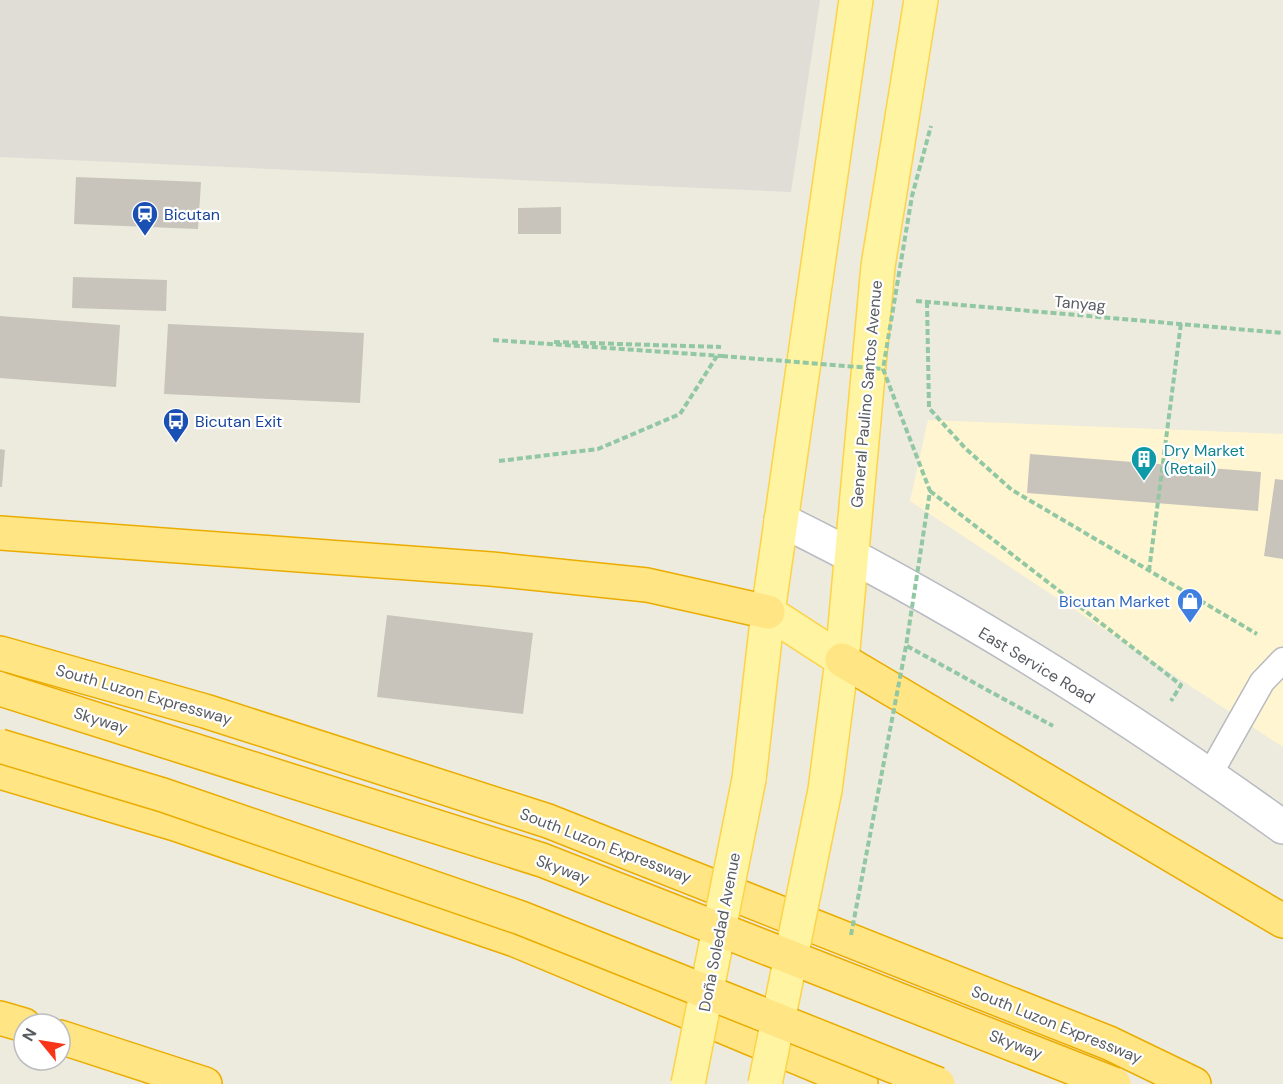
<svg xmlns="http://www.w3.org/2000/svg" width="1283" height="1084" font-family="'DM Sans',sans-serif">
<rect width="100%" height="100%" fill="#edeade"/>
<path fill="#fff6d1" d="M928,420l355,14v313l-373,-246z"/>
<path fill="#e0ddd6" d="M0,0h820l-29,192 -791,-35z"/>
<g fill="#c8c4bc">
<path d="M76,177l125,5 -3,47 -124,-5z"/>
<path d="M561,207v27h-43v-26z"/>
<path d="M73,277l94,3 -1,31 -94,-3z"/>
<path d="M0,316l120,9 -4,62 -116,-9z"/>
<path d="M168,324l196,9 -4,70 -196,-9z"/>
<path d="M0,449l5,1 -3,37h-2z"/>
<path d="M1030,454l231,18 -3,39 -231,-18z"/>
<path d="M1275,479l8,1v79l-19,-3z"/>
<path d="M387,615l146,18 -10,81 -146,-17z"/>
</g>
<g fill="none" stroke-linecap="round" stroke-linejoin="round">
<g stroke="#b7babf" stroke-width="27">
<path id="service" d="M1210,774l52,-92 21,-22"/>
</g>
<g stroke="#b8bbc2" stroke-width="36">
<path id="secondary" d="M781,520c176,86 343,193 502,307"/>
</g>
<g stroke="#fdd347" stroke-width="36">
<g id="primary">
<path d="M768,612l74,48"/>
<path d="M749,779l19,-167 88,-612"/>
<path d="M825,790l17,-130 36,-394 43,-266"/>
</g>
</g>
<g stroke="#ebac00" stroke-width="36">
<g id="motorway">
<path d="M0,533l491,36 156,16 121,27"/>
<path d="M0,653l205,58 343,110 561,222 85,41"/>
<path d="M842,660l441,261"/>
<path d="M0,772l175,52 340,116 346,144"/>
<path d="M0,1018l24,7"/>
<path d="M60,1037l145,47"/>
</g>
</g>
<g stroke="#91c8a3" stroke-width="4" stroke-dasharray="6 3" stroke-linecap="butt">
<path d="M916,301l367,32"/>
<path d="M927,302l2,106 36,40 47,42 245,144"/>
<path d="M493,340l229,16"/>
<path d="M554,342l167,5"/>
<path d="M499,461l99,-12 82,-35 37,-58"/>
<path d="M930,491l251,194 -10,16"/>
<path d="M1149,571l32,-248"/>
<path d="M907,646l146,80"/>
</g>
<use href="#service" stroke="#fff" stroke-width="24"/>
<use href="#secondary" stroke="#fff" stroke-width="33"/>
<use href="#primary" stroke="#fff4a1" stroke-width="33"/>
<use href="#motorway" stroke="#ffe583" stroke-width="33"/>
<g stroke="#fdd347" stroke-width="36" stroke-linecap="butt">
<g id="primary-bridge">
<path d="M688,1084l61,-305"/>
<path d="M765,1084l60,-294"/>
</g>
</g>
<g stroke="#ebac00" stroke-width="36" stroke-linecap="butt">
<g id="motorway-bridge">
<path d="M0,689l542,171 572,224"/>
<path d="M0,746l163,49 358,123 417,166"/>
</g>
</g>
<g stroke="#91c8a3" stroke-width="4" stroke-dasharray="6 3" stroke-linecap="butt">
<path d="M722,356l161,13"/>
<path d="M851,935l55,-289 24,-155 -47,-122 29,-173 19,-70"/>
</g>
<use href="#primary-bridge" stroke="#fff4a1" stroke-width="33"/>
<use href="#motorway-bridge" stroke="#ffe583" stroke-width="33"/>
</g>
<defs>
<g id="station-pin" transform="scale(1.35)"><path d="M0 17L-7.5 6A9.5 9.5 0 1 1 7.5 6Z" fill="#1a4fb4" stroke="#fff"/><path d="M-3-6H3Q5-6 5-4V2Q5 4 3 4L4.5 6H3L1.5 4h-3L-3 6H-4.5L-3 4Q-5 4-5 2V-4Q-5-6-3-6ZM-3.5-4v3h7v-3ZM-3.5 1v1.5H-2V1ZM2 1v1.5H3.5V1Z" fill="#fff"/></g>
<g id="bus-pin" transform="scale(1.35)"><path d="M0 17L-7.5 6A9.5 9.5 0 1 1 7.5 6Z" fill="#1a4fb4" stroke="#fff"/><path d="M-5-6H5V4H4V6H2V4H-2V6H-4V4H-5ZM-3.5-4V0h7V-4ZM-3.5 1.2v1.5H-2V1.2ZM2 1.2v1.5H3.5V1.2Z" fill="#fff"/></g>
<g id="building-pin" transform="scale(1.35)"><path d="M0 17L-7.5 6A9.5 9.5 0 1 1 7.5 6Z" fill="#0f9aa8" stroke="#fff"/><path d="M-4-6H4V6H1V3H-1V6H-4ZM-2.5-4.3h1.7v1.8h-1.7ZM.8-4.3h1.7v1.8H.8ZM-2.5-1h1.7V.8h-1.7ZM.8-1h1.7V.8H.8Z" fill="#fff"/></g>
<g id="shop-pin" transform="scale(1.35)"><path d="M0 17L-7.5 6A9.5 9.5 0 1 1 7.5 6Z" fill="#3f7fe0" stroke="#fff"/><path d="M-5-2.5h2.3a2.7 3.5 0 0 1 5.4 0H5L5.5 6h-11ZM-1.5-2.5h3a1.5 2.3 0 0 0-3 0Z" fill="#fff"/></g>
</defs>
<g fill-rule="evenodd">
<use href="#station-pin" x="145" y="214"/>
<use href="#bus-pin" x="176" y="421"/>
<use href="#building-pin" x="1144" y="459"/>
<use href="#shop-pin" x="1190" y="601"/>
</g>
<g text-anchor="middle" stroke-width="4.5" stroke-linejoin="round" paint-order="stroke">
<g font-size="16" fill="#164399" stroke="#fff" text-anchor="start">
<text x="164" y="220">Bicutan</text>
<text x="195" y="427">Bicutan Exit</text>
</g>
<g font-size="16" fill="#585c61" stroke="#fff">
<text transform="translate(1080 303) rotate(5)" y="6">Tanyag</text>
<text transform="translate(866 394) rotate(-85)" y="6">General Paulino Santos Avenue</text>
<text transform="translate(1037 665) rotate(31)" y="6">East Service Road</text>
<text transform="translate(144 694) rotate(16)" y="6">South Luzon Expressway</text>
<text transform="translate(101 720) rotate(17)" y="6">Skyway</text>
<text transform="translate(606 845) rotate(21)" y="6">South Luzon Expressway</text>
<text transform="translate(563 869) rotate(21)" y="6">Skyway</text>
<text transform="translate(719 932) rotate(-79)" y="6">Doña Soledad Avenue</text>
<text transform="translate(1057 1024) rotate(22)" y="6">South Luzon Expressway</text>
<text transform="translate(1016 1044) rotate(21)" y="6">Skyway</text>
</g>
<g font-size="16" fill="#0d838f" stroke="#fff" text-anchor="start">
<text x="1164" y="456">Dry Market<tspan x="1164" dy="18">(Retail)</tspan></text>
</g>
<g font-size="16" fill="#366cbe" stroke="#fff" text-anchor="end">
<text x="1170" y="607">Bicutan Market</text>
</g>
</g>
<g transform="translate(42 1042) rotate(300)"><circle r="28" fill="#ffffff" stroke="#bcbec0" stroke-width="1.5"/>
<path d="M0-4.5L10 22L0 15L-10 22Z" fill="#f83519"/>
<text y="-9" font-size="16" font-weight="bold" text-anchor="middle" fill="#585c61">N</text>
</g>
</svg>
